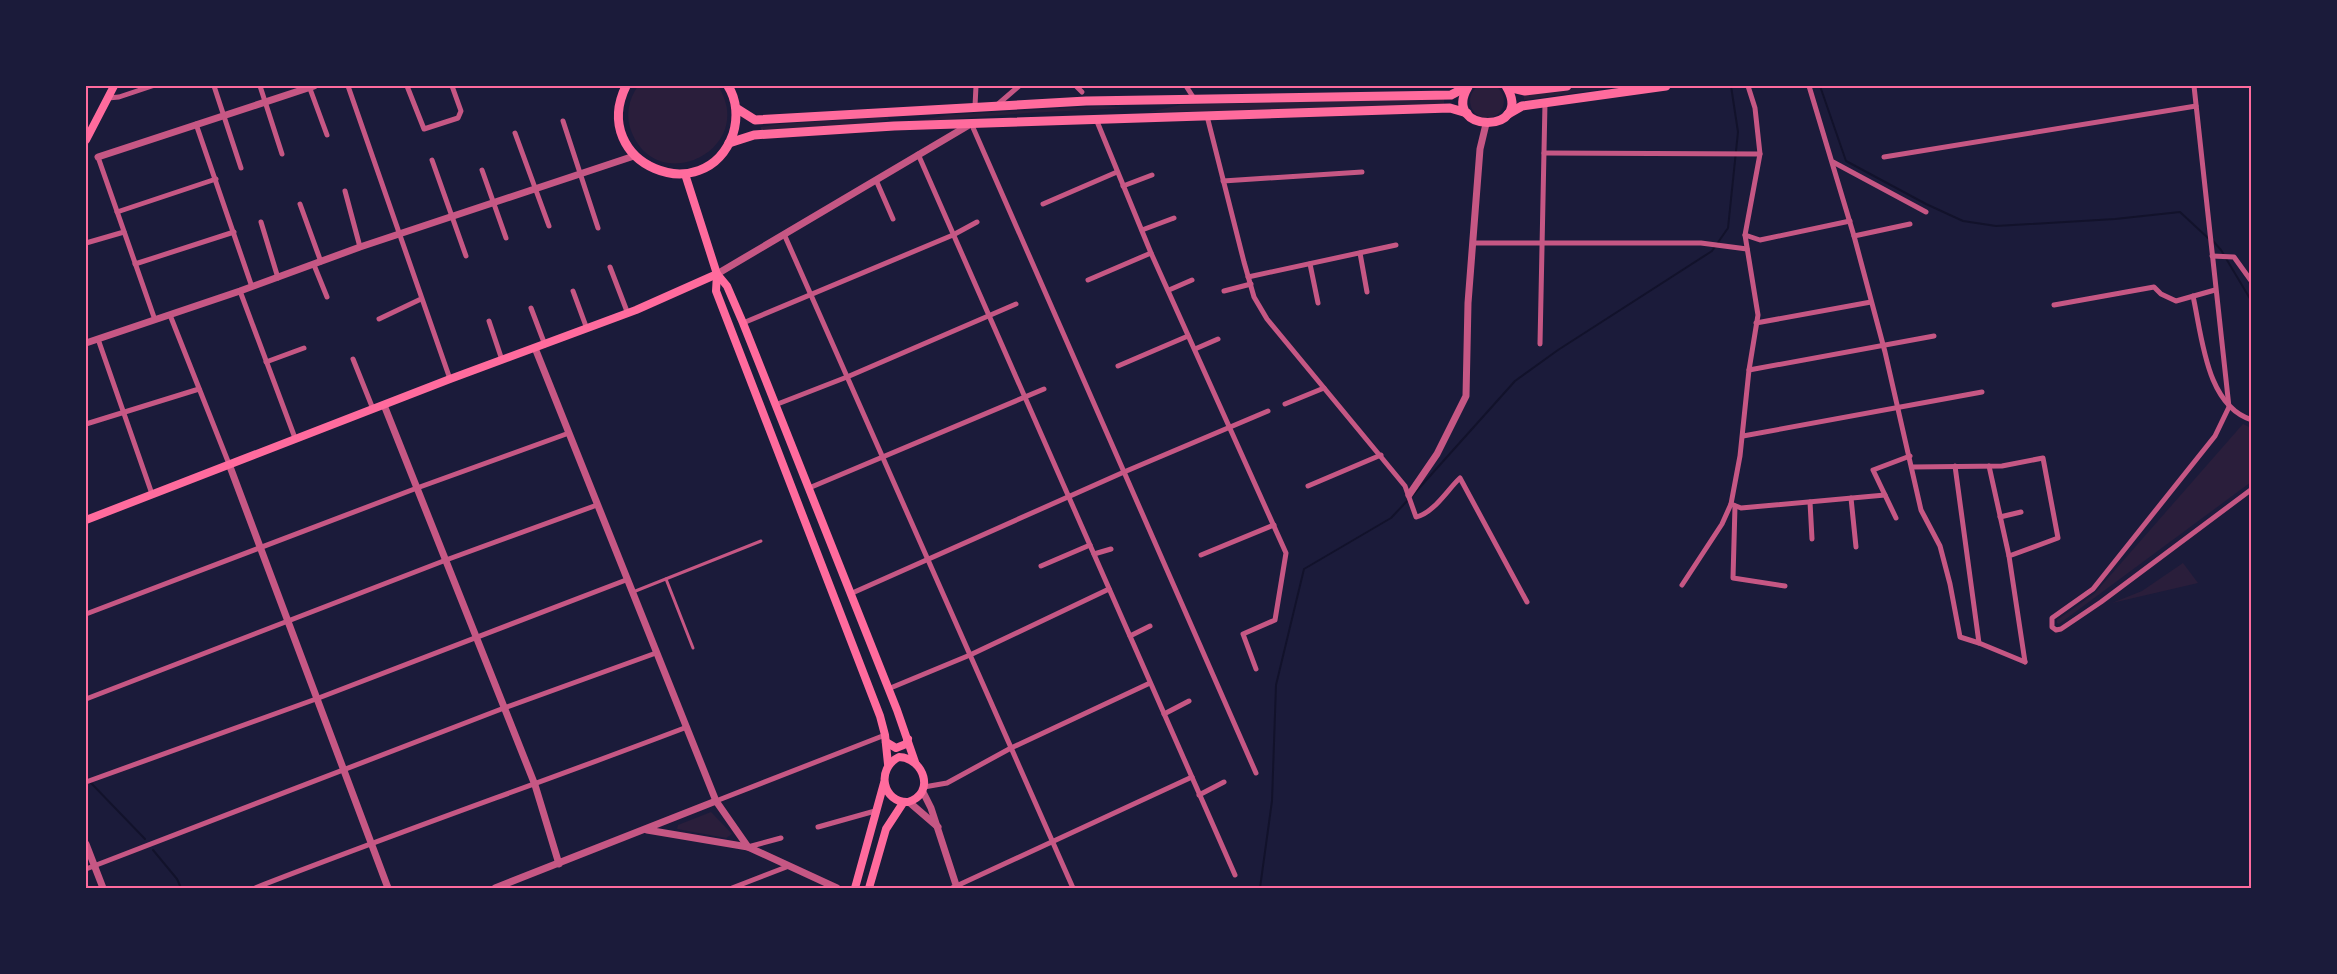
<svg xmlns="http://www.w3.org/2000/svg" width="2337" height="974" font-family="Lato,sans-serif">
<rect width="100%" height="100%" fill="#1b1b3a"/>
<g fill="#2a1e3b">
<circle cx="1487" cy="101" r="17"/>
<path d="M638,86h80c40,62 -59,112 -86,47 -7,-16 -4,-33 6,-47z"/>
<path d="M1583,86h41l-100,14v-5z"/>
<path d="M1444,98v9l-295,5 31,-7z"/>
<path d="M1102,106l24,2 -98,5 -115,9 35,-7z"/>
<path d="M888,117l1,3 -38,5 -90,5v-3l20,-3z"/>
<path d="M2243,424l8,4v54l-192,142 -2,-1v-3l37,-26z"/>
<path d="M2183,563l15,20 -86,20 30,-12z"/>
<path d="M711,812l21,22 -6,4 -49,-9 1,-4z"/>
</g>
<g fill="none" stroke-linecap="round" stroke-linejoin="round">
<g stroke="#12122b" stroke-width="2">
<path d="M1820,86l26,75 80,43 37,17 33,5 119,-7 65,-7 28,26"/>
<path d="M2213,241l8,9 31,52"/>
<path d="M1412,496l103,-115 43,-31 154,-99 16,-23 10,-96 -7,-46"/>
<path d="M91,783l54,56"/>
<path d="M153,850l24,29 4,9"/>
<path d="M1260,888l12,-87 4,-116 28,-116 87,-51 17,-18"/>
</g>
<g stroke="#c65784" stroke-width="3">
<path d="M666,579l27,69"/>
<path d="M633,592l128,-51"/>
</g>
<g stroke="#c65784" stroke-width="5">
<path d="M214,86l27,82"/>
<path d="M260,86l22,68"/>
<path d="M309,86l18,49"/>
<path d="M348,86l102,293"/>
<path d="M407,86l17,43 34,-11 3,-7 -9,-25"/>
<path d="M1076,86l6,6"/>
<path d="M1186,86l9,14"/>
<path d="M1809,86l45,150 31,116 36,158 19,36 10,38 10,53 19,6"/>
<path d="M2194,86l35,321 -14,29 -122,153 -41,29v9l4,3 5,-1 40,-27 151,-113"/>
<path d="M108,98l11,-1 33,-11"/>
<path d="M997,105l22,-19"/>
<path d="M975,106l1,-20"/>
<path d="M1207,116l37,146 10,35 13,22 138,167 11,31c18,-4 31,-27 44,-39l67,124"/>
<path d="M1096,119l55,134 135,300 -11,67 -32,14 13,35"/>
<path d="M563,121l35,107"/>
<path d="M971,123l285,650"/>
<path d="M196,124l56,163"/>
<path d="M515,133l34,93"/>
<path d="M1544,153l216,1"/>
<path d="M918,154l317,721"/>
<path d="M98,157l57,163"/>
<path d="M1884,157l312,-51"/>
<path d="M432,160l34,96"/>
<path d="M1833,162l93,50"/>
<path d="M482,170l24,68"/>
<path d="M876,180l17,39"/>
<path d="M1223,181l139,-9"/>
<path d="M1123,186l29,-11"/>
<path d="M345,191l15,56"/>
<path d="M300,204l21,58"/>
<path d="M1043,204l74,-32"/>
<path d="M117,212l99,-33"/>
<path d="M261,222l17,56"/>
<path d="M1142,230l32,-12"/>
<path d="M784,234l289,654"/>
<path d="M1745,235l15,5 90,-19"/>
<path d="M1854,236l56,-12"/>
<path d="M86,243l38,-11"/>
<path d="M1474,243h227l46,6"/>
<path d="M1360,253l7,39"/>
<path d="M2212,256l22,1 18,25"/>
<path d="M135,264l99,-32"/>
<path d="M1310,264l8,39"/>
<path d="M314,265l13,32"/>
<path d="M610,267l18,47"/>
<path d="M1248,277l148,-32"/>
<path d="M1088,280l63,-27"/>
<path d="M1169,290l23,-10"/>
<path d="M240,291l55,147"/>
<path d="M573,291l14,38"/>
<path d="M1224,291l27,-7"/>
<path d="M2193,296c9,40 13,110 59,124"/>
<path d="M2054,305l100,-18 7,7 15,7 39,-11"/>
<path d="M531,308l14,37"/>
<path d="M170,315l59,149"/>
<path d="M379,319l42,-20"/>
<path d="M489,321l13,39"/>
<path d="M743,323l210,-88 24,-13"/>
<path d="M1756,323l115,-21"/>
<path d="M98,339l54,155"/>
<path d="M1540,344l5,-241"/>
<path d="M1195,349l23,-10"/>
<path d="M353,359l20,50"/>
<path d="M266,362l38,-14"/>
<path d="M1118,366l70,-30"/>
<path d="M1749,370l185,-34"/>
<path d="M1285,404l39,-16"/>
<path d="M775,405l72,-28 169,-73"/>
<path d="M86,424l113,-35"/>
<path d="M1743,436l239,-44"/>
<path d="M1955,466l24,177 46,19"/>
<path d="M1989,466l20,90"/>
<path d="M1912,467l90,-1 41,-8 15,80 -49,18 16,106"/>
<path d="M1308,486l73,-31"/>
<path d="M809,488l235,-99"/>
<path d="M1851,498l5,49"/>
<path d="M1810,502l2,37"/>
<path d="M1731,504l10,4 144,-13"/>
<path d="M1735,506l-2,72 52,8"/>
<path d="M2000,517l21,-5"/>
<path d="M1896,518l-23,-48 37,-14"/>
<path d="M1094,554l17,-5"/>
<path d="M1201,555l73,-30"/>
<path d="M1041,566l49,-21"/>
<path d="M1682,585l40,-61 9,-20 9,-48 9,-86 9,-55 -13,-80 15,-81 -5,-46 -7,-22"/>
<path d="M850,594l274,-122 144,-61"/>
<path d="M86,614l331,-126 152,-55"/>
<path d="M1130,636l20,-10"/>
<path d="M888,689l82,-34 139,-66"/>
<path d="M86,699l360,-139 151,-55"/>
<path d="M1164,714l25,-13"/>
<path d="M86,782l230,-83 310,-119"/>
<path d="M924,787l23,-4 64,-35 139,-65"/>
<path d="M1199,795l25,-13"/>
<path d="M716,801l169,-66"/>
<path d="M818,827l57,-16"/>
<path d="M748,847l33,-9"/>
<path d="M86,869l418,-161 152,-55"/>
<path d="M255,888c143,-56 288,-106 432,-161"/>
<path d="M732,888l57,-22"/>
<path d="M952,888l240,-111"/>
</g>
<g stroke="#c65784" stroke-width="7">
<path d="M98,157l216,-71"/>
<path d="M717,274l252,-149"/>
<path d="M86,343l154,-52 120,-44 274,-91"/>
<path d="M535,348l181,453 32,46 89,41"/>
<path d="M384,405l151,380 24,79"/>
<path d="M229,464l159,424"/>
<path d="M1409,495l28,-41 29,-58 2,-93 12,-154 6,-25"/>
<path d="M923,792l8,16 26,80"/>
<path d="M909,802l29,25"/>
<path d="M647,830l101,17"/>
<path d="M86,844l17,44"/>
<path d="M495,888l221,-87"/>
</g>
<g stroke="#ff6b9d" stroke-width="8">
<path d="M86,140l28,-54"/>
<path d="M685,174l32,100 -1,17 164,425 5,19 3,29"/>
<path d="M717,274l10,12 16,37 154,387 18,52"/>
<path d="M86,520l364,-141 186,-69 81,-36"/>
<path d="M886,742l10,6 10,-4 2,-5"/>
<path d="M899,757c25,1 37,37 9,45 -25,1 -33,-33 -9,-45z"/>
<path d="M855,888l29,-105"/>
<path d="M869,888l17,-59 17,-26"/>
</g>
<g stroke="#ff6b9d" stroke-width="9">
<path d="M626,86c-38,78 79,126 107,48 5,-16 4,-34 -5,-48"/>
<path d="M1468,87c-28,47 68,48 38,-1"/>
<path d="M1508,87l17,4 42,-5"/>
<path d="M736,108l19,12 331,-19 365,-6 17,-9"/>
<path d="M1508,114l14,-8 144,-20"/>
<path d="M729,143l25,-8 140,-9 556,-18 17,5"/>
</g>
</g>
<rect width="2337" height="974" fill="none" stroke="#1b1b3a" stroke-width="174"/>
<rect x="87" y="87" width="2163" height="800" fill="none" stroke="#ff6b9d" stroke-width="2"/>
</svg>
